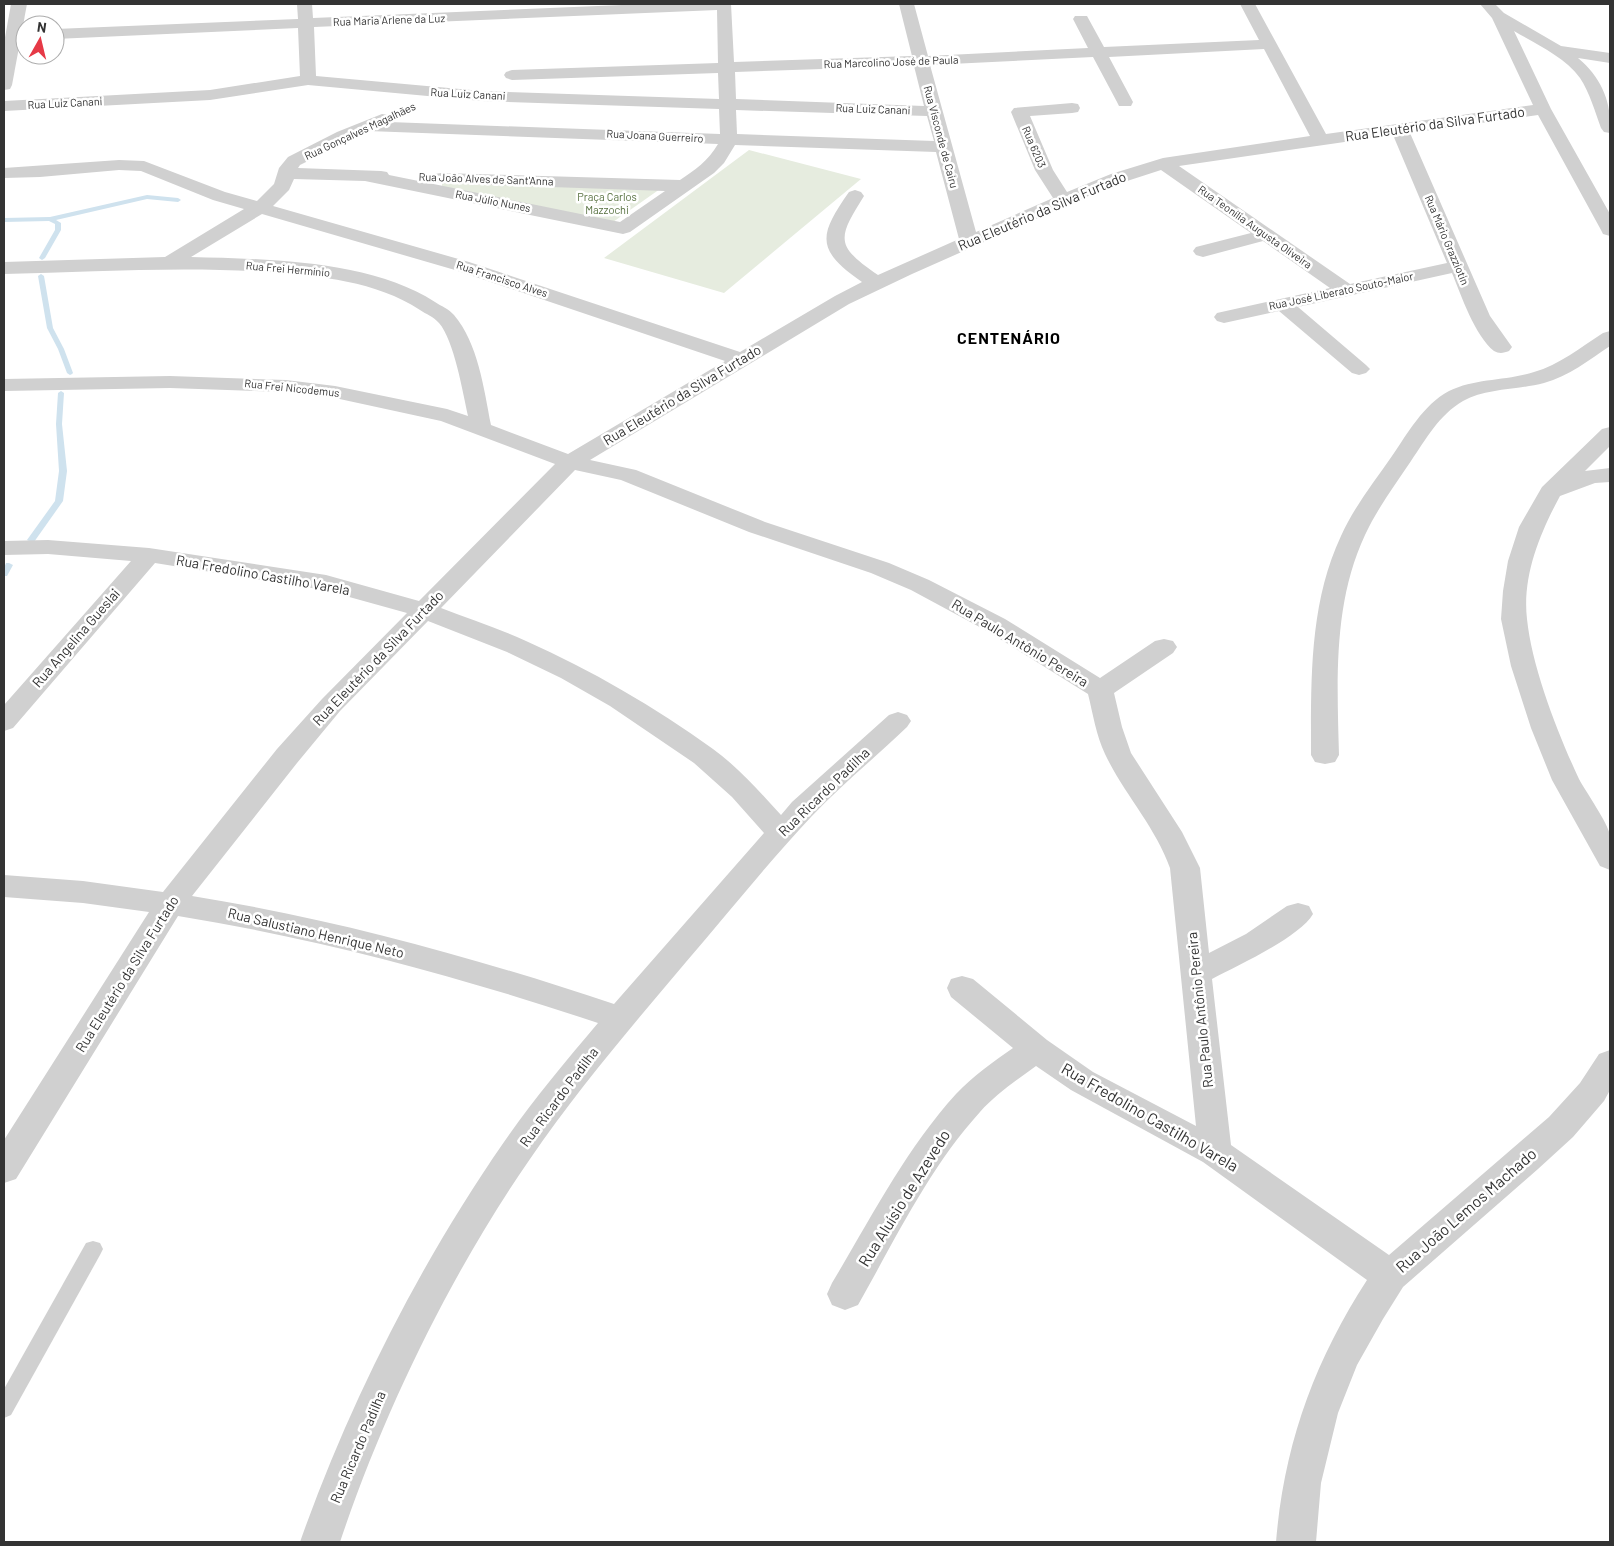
<svg xmlns="http://www.w3.org/2000/svg" width="1614" height="1546" font-family="Barlow,sans-serif">
<rect width="100%" height="100%" fill="#fff"/>
<g fill="#e6ecdf">
<path d="M749,150l112,29 -137,114 -120,-35z"/>
<path d="M446,182l214,7 -47,33 -171,-35v-4z"/>
</g>
<g fill="none" stroke-linecap="round" stroke-linejoin="round">
<g fill="#cfe2ee" fill-rule="evenodd">
<path d="M147,195l31,3 3,2 -3,2 -31,-3 -91,21 5,3v7l-16,28 -3,2 -3,-2 16,-28v-6l-6,-3 -45,1v-4l46,-1z"/>
<path d="M41,274l3,2 9,52 11,21 9,24 -1,1 -2,1 -3,-2 -9,-24 -11,-21 -9,-52z"/>
<path d="M61,391l3,2 -2,31 5,47 -4,30 -29,41h-3l-4,-2 28,-39 4,-30 -3,-47 2,-31z"/>
<path d="M6,563h3l4,2 -6,11h-3v-8z"/>
</g>
<path fill="#d0d0d0" fill-rule="evenodd" d="M93,1241l7,2 3,6 -3,6 -89,160 -7,3v-29l82,-146z"/>
<g fill="#d0d0d0" fill-rule="evenodd">
<path d="M11,4h16l-15,81 -2,4 -6,1v-47z"/>
<path d="M297,4h15l1,14 333,-14h85l3,58 178,-6 -13,-52h15l14,52 160,-8 -15,-29 2,-3h12l17,31 155,-7 -19,-36h15l71,130 207,-29 -41,-87 -12,-14h15l9,9 57,33 49,7v10l-32,-5c24,20 34,45 32,75l-6,-1 -3,-4c-6,-16 -11,-35 -21,-50 -15,-21 -44,-34 -66,-47l37,78 59,105v22l-7,-2 -2,-4 -63,-115 -128,18 80,183 22,31 -3,4c-5,2 -10,3 -15,0 -19,-15 -33,-56 -42,-78l-154,34 68,58 4,4 -4,4 -7,2 -7,-2 -73,-62 -55,12 -7,-2 -3,-4 3,-4 113,-25 -67,-47 -60,16 -7,-2 -3,-4 3,-4 55,-14 -90,-63 -37,12 -43,17 -169,75 -63,30 -259,156 46,10 129,52 124,41 40,17 76,39 95,59 55,-37 9,-2 9,2 4,6 -4,6 -59,40 8,34 9,26 51,79 18,36 9,85 37,-19 41,-28 11,-3 11,3 4,8c-13,23 -76,52 -101,65l19,166 158,110 160,-138 31,-34 19,-29 11,-4v40l-6,11 -31,36 -35,32 -135,118 -20,32 -26,46 -19,48 -17,70 -5,59h-40c8,-97 38,-180 91,-262l-164,-118 -132,-72 -35,-24c-19,14 -40,28 -56,46 -51,56 -85,128 -122,193l-13,5 -13,-5 -5,-11 5,-11c39,-65 74,-134 124,-189 17,-18 37,-32 57,-46l-62,-51 -4,-9 4,-9 11,-3 11,3 74,61 46,32 103,54 -26,-258c-15,-42 -46,-74 -65,-114 -9,-19 -12,-40 -17,-60l-101,-63 -76,-41 -40,-17 -122,-41 -128,-52 -46,-10 -134,138c28,11 57,20 85,33 65,29 129,66 187,108 25,18 47,43 68,66l11,-13 97,-87 9,-3 9,3 4,6 -4,6c-31,30 -66,58 -96,90 -43,46 -83,96 -125,145 -54,64 -109,128 -156,197 -79,114 -146,252 -190,383h-40c49,-139 120,-279 204,-400 29,-42 61,-80 94,-119 -138,-46 -277,-84 -420,-107l-162,263 -12,4v-43l145,-228 -66,-9 -79,-6v-22l79,6 80,11 114,-143 45,-50 85,-86 -83,-23 -169,-27 -142,165 -9,3v-26l127,-144 -83,-7 -44,1v-14l44,-1 101,8 177,27 93,26 136,-137 -114,-43 -106,-23 -49,-6 -116,-4 -166,3v-12l166,-3 116,4 49,6 112,23 21,7c-5,-23 -14,-76 -29,-93 -5,-6 -13,-9 -19,-13 -44,-29 -100,-34 -152,-38 -88,-6 -176,0 -264,2v-12l161,-5 79,-48 -31,-9 -72,-29 -22,-1 -79,7 -36,1v-10l115,-8 25,1 81,31 32,9 17,-17 5,-16 9,-11 49,-25 45,-18 6,1 3,4 -2,3 331,12 -1,-25 -237,-8 -174,-16 -98,15 -206,11v-10l206,-11 90,-14 -2,-48 -243,11v-10l243,-10zM717,10l1,53 -206,7 -6,2 -2,3 2,3 6,2 206,-7 1,26 -237,-8 -166,-15 -2,-49zM1264,49l46,87 -147,22 -52,16 -44,18 -14,-22 -23,-54 42,-3 6,-1 2,-4 -2,-4 -6,-1 -58,5 -3,4 24,58 18,28 -77,34 -46,-167 163,-8 24,45 2,4h12l2,-4 -24,-45zM914,66l10,40 -188,-7 -1,-27zM736,110l191,6 7,25 -197,-7zM368,131l350,13c-10,17 -23,26 -38,36l-239,-7 -6,1 -3,4 3,4 6,1 224,8 -45,31 -231,-47 -2,-3 -6,-1 -83,-3 2,-3zM1393,135l54,128 -97,21 -171,-118zM735,145l201,7 23,87 -81,36c-44,-30 -40,-37 -14,-79l-3,-4 -6,-2 -6,2c-31,44 -33,58 13,90l-27,14 -95,56 -271,-90 -196,-56 16,-16 5,-11 71,2 258,53 7,-2 84,-59 10,-10zM262,214l193,56 270,91 -157,93 -77,-29c-7,-36 -13,-82 -37,-110 -5,-6 -13,-9 -19,-13 -65,-42 -168,-43 -244,-45zM428,621l79,31 54,26 49,28 84,57 38,34 32,36 -150,171c-138,-46 -278,-85 -422,-108l105,-133 43,-52z"/>
<path d="M1610,331v15c-21,14 -41,30 -66,37 -26,7 -57,5 -81,18 -24,14 -37,38 -52,60 -16,24 -34,48 -46,74 -32,68 -28,146 -26,220l-4,7 -10,2 -10,-2 -4,-7c0,-74 -2,-151 30,-219 13,-29 33,-54 51,-80 16,-23 31,-51 57,-65 27,-13 57,-10 85,-19 25,-7 47,-25 69,-39z"/>
<path d="M1610,427v19l-25,25 25,-3v14l-15,1 -35,13c-20,37 -38,80 -33,123 5,49 31,115 52,160 7,13 29,44 31,56 2,11 1,24 0,35l-10,-4 -48,-86 -21,-52 -20,-62 -10,-47 2,-28 5,-30 11,-34 23,-40 60,-58z"/>
</g>
</g>
<g text-anchor="middle" stroke-width="5" stroke-linejoin="round" paint-order="stroke">
<g font-size="11" fill="#333" stroke="#fff">
<text transform="translate(389 20) rotate(-2)" y="4">Rua Maria Arlene da Luz</text>
<text transform="translate(891 62) rotate(-2)" y="4">Rua Marcolino José de Paula</text>
<text transform="translate(468 94) rotate(3)" y="4">Rua Luiz Canani</text>
<text transform="translate(65 103) rotate(-3)" y="4">Rua Luiz Canani</text>
<text transform="translate(873 109) rotate(2)" y="4">Rua Luiz Canani</text>
<text transform="translate(360 131) rotate(-25)" y="4">Rua Gonçalves Magalhães</text>
<text transform="translate(655 136) rotate(3)" y="4">Rua Joana Guerreiro</text>
<text transform="translate(941 137) rotate(75)" y="4">Rua Visconde de Cairu</text>
<text transform="translate(1034 147) rotate(67)" y="4">Rua 6203</text>
<text transform="translate(486 179) rotate(2)" y="4">Rua João Alves de Sant'Anna</text>
<text transform="translate(493 201) rotate(11)" y="4">Rua Júlio Nunes</text>
<text transform="translate(1255 227) rotate(35)" y="4">Rua Teonília Augusta Oliveira</text>
<text transform="translate(1447 240) rotate(67)" y="4">Rua Mário Grazziotin</text>
<text transform="translate(288 269) rotate(5)" y="4">Rua Frei Hermínio</text>
<text transform="translate(502 279) rotate(18)" y="4">Rua Francisco Alves</text>
<text transform="translate(1341 291) rotate(-12)" y="4">Rua José Liberato Souto-Maior</text>
<text transform="translate(292 388) rotate(6)" y="4">Rua Frei Nicodemus</text>
</g>
<g font-size="11" fill="#56703f" stroke="#fff">
<text x="607" y="201">Praça Carlos<tspan x="607" dy="13">Mazzochi</tspan></text>
</g>
<g font-size="14" fill="#333" stroke="#fff">
<text transform="translate(1435 124) rotate(-8)" y="5">Rua Eleutério da Silva Furtado</text>
<text transform="translate(1042 211) rotate(-23)" y="5">Rua Eleutério da Silva Furtado</text>
<text transform="translate(682 395) rotate(-31)" y="5">Rua Eleutério da Silva Furtado</text>
<text transform="translate(263 575) rotate(10)" y="5">Rua Fredolino Castilho Varela</text>
<text transform="translate(76 638) rotate(-49)" y="5">Rua Angelina Gueslai</text>
<text transform="translate(1020 643) rotate(31)" y="5">Rua Paulo Antônio Pereira</text>
<text transform="translate(378 658) rotate(-46)" y="5">Rua Eleutério da Silva Furtado</text>
<text transform="translate(824 792) rotate(-44)" y="5">Rua Ricardo Padilha</text>
<text transform="translate(316 933) rotate(13)" y="5">Rua Salustiano Henrique Neto</text>
<text transform="translate(127 974) rotate(-58)" y="5">Rua Eleutério da Silva Furtado</text>
<text transform="translate(1200 1010) rotate(-96)" y="5">Rua Paulo Antônio Pereira</text>
<text transform="translate(559 1097) rotate(-53)" y="5">Rua Ricardo Padilha</text>
<text transform="translate(358 1447) rotate(-67)" y="5">Rua Ricardo Padilha</text>
</g>
<g font-size="16" font-weight="bold" letter-spacing="1" fill="#000" stroke="#fff">
<text x="1009" y="344">CENTENÁRIO</text>
</g>
<g font-size="16" fill="#333" stroke="#fff">
<text transform="translate(1150 1117) rotate(30)" y="6">Rua Fredolino Castilho Varela</text>
<text transform="translate(904 1198) rotate(-58)" y="6">Rua Aluísio de Azevedo</text>
<text transform="translate(1466 1210) rotate(-41)" y="6">Rua João Lemos Machado</text>
</g>
</g>
<rect width="1614" height="1546" fill="none" stroke="#333333" stroke-width="10"/>
<g transform="translate(40 40) rotate(8)"><circle r="24" fill="#ffffff" stroke="#adadad"/>
<path d="M0-4L9 19L0 12L-9 19Z" fill="#e63946"/>
<text y="-8" font-size="14" font-weight="bold" text-anchor="middle" fill="#333333">N</text>
</g>
</svg>
